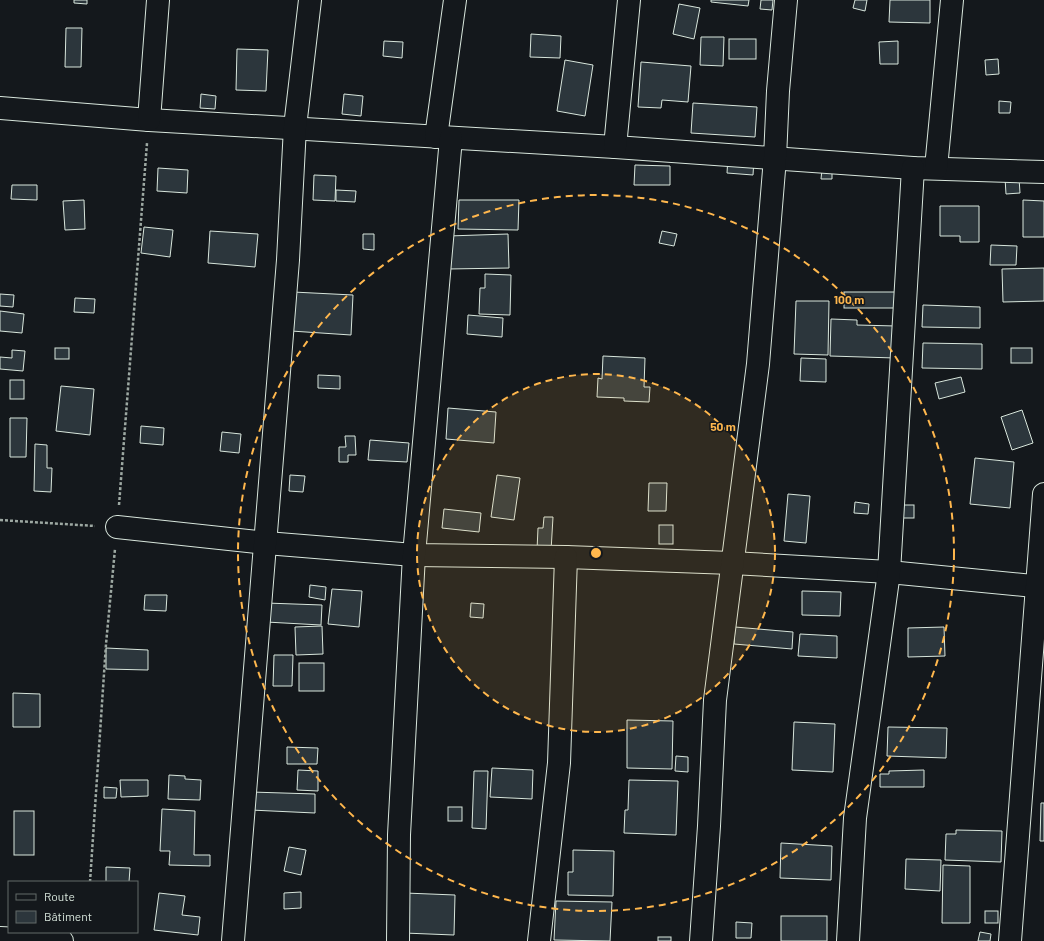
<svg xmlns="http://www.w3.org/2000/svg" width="1044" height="941" font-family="Barlow,sans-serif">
<rect width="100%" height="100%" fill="#14181c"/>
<g fill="#2c363c" stroke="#d8e6dc">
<path d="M74,0h13v4l-13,-1z"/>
<path d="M711,0h38l-1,6 -37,-4z"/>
<path d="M761,0h12l-1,10 -12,-1z"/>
<path d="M855,0h12l-2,11 -12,-3z"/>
<path d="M890,0h40v23l-41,-1z"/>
<path d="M679,4l21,4 -6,31 -21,-5z"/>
<path d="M66,28h16l-1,39h-16z"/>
<path d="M531,34l30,2 -1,22 -30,-1z"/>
<path d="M701,37h23l-1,29 -23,-1z"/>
<rect x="729" y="39" width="27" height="20"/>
<path d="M384,41l19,1 -1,16 -19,-2z"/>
<path d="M898,41v23h-18l-1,-22z"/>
<path d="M237,49l31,1 -2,41 -30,-1z"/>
<path d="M998,59l1,15 -13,1 -1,-15z"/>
<path d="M565,60l28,5 -8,51 -28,-5z"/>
<path d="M641,62l50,4 -3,36 -26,-2 -1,8 -23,-1z"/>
<path d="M201,94l15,2 -1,13 -15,-1z"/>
<path d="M344,94l19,2 -2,20 -19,-2z"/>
<path d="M999,101l12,1 -1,11h-11z"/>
<path d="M693,103l64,4 -2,30 -64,-4z"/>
<path d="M728,157l26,2 -1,16 -26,-2z"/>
<path d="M635,165l35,1v19h-36z"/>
<path d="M158,168l30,2 -1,23 -30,-2z"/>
<path d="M822,169h10v10h-11z"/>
<path d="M314,175l22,1 -1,25 -22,-1z"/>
<path d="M1005,178h14l1,15 -14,1z"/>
<path d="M12,185h25v15l-26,-1z"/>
<path d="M336,190l20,1 -1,11 -19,-1z"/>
<path d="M84,200l1,29 -20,1 -2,-29z"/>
<path d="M459,200h60l-1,30 -60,-1z"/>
<path d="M1023,200l21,1v36h-21z"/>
<path d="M940,206h39v36h-19v-6h-20z"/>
<path d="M144,227l29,3 -3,27 -29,-4z"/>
<path d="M210,231l48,3 -3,33 -47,-4z"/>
<path d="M662,231l15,3 -3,12 -15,-3z"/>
<path d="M363,234h11v16l-11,-1z"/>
<path d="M508,234l1,34 -61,1v-33z"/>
<path d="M991,245l26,1 -1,19h-26z"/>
<path d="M1044,268v33l-41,1 -1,-33z"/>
<path d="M485,274l26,1 -1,40 -31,-1 1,-26h5z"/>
<path d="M293,292l60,3 -2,40 -60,-4z"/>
<rect x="844" y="292" width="53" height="16"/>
<path d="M0,294l14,1 -1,12 -13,-1z"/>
<path d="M75,298l20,1 -1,14 -20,-1z"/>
<path d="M796,301h33l-1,54 -34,-1z"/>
<path d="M923,305l57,2v21l-58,-1z"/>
<path d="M0,311l24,3 -2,19 -22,-2z"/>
<path d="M468,315l35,3 -1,19 -35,-3z"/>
<path d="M831,319l26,1v5l39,1 -1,32 -65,-2z"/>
<path d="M923,343l59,1v25l-60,-1z"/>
<rect x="55" y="348" width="14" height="11"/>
<rect x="1011" y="348" width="21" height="15"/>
<path d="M12,350l13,1 -2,20 -23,-2v-12l12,1z"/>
<path d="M603,356l42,2 -1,29h6l-1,15 -25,-1v-3l-27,-1 1,-19 4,1z"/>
<path d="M801,358l25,1v23l-26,-1z"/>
<path d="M318,375l22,1v13l-22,-1z"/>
<path d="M961,377l4,15 -26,7 -4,-16z"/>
<rect x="10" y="380" width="14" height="19"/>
<path d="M61,386l33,3 -4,46 -34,-4z"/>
<path d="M448,408l48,4 -2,31 -48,-4z"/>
<path d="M1022,410l11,33 -21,7 -11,-33z"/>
<path d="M10,418h17l-1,39h-16z"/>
<path d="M141,426l23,2 -1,17 -23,-2z"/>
<path d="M222,432l19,2 -2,19 -19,-2z"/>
<path d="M345,436h10l1,19h-8v7h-9v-15h7z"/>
<path d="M370,440l39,3 -2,19 -39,-2z"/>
<path d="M35,444l12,1v23h5l-1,24 -17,-1z"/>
<path d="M975,458l39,4 -4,46 -40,-4z"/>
<path d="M290,475l15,1 -2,16 -14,-1z"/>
<path d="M497,475l23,3 -6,42 -23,-3z"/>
<path d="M649,483h18l-1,28h-18z"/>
<path d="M788,494l22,2 -4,47 -22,-2z"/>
<path d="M855,502l14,2 -1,10 -14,-1z"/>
<rect x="899" y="505" width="15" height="13"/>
<path d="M444,509l37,4 -2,19 -37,-4z"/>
<path d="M544,517h9l-2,34 -14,-1 1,-22h5z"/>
<rect x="659" y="525" width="14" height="19"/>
<path d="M310,585l16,2 -1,13 -16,-3z"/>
<path d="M332,589l30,2 -3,36 -31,-3z"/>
<path d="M802,591l39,1 -1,24 -38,-1z"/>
<path d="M145,595h22l-1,16 -22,-1z"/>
<path d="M266,603l56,2 -1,20 -55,-3z"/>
<path d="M471,603l13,1 -1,14 -13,-1z"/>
<path d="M322,626l1,28 -27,1 -1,-28z"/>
<path d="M735,627l58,5 -1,17 -58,-5z"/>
<path d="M944,627l1,29 -37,1v-29z"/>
<path d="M800,634l37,2v22l-39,-2z"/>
<path d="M106,648l42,2v20l-42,-1z"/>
<path d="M274,655h19l-1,31h-19z"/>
<rect x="299" y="663" width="25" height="28"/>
<path d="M13,693l27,1v33h-27z"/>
<path d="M627,720l46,1 -1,48 -45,-1z"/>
<path d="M794,722l41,2 -2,48 -41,-2z"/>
<path d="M888,727l59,1 -1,30 -59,-2z"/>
<path d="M287,747l31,1 -1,16h-30z"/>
<path d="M676,756l12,1v15l-13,-1z"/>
<path d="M492,768l41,2 -1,29 -42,-2z"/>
<path d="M298,770l20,1v20l-21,-1z"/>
<path d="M924,770v17h-44v-13h9v-3z"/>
<path d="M474,771h14l-2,58 -14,-1z"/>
<path d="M169,775l16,1v3l16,1 -1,20 -32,-1z"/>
<path d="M120,780h28v16l-27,1z"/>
<path d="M629,780l49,1 -2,54 -52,-2 1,-23h3z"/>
<path d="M104,787l13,1 -1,10h-12z"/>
<path d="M251,792l64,2v19l-65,-3z"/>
<path d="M1041,803h3v38h-4z"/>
<rect x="448" y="807" width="14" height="14"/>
<path d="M162,809l33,2 -1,44h16v11l-41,-1 1,-14h-10z"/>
<rect x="14" y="811" width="20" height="44"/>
<path d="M956,830l46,1 -1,31 -56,-2 1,-26h10z"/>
<path d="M781,843l51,3 -1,34 -51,-2z"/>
<path d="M289,847l17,3 -5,25 -17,-4z"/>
<path d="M573,850l41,1 -1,45 -45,-1v-23h5z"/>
<path d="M906,859l35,1 -1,31 -35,-2z"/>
<path d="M943,865l27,1v57h-28z"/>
<path d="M106,867l24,1 -1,14h-23z"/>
<path d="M301,892v16l-17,1v-16z"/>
<path d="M159,893l26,3 -3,19 18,2 -2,18 -44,-5z"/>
<path d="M405,893l50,2 -1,40 -50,-2z"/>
<path d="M556,901l56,1 -2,39 -56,-1z"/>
<rect x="985" y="911" width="13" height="12"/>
<rect x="781" y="916" width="46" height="25"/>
<path d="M736,922l16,1 -1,15h-15z"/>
<path d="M980,932l11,2 -1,7h-12z"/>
<rect x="658" y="937" width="13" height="4"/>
</g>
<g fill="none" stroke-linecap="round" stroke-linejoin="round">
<g stroke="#d8e6dc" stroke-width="24">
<g id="minor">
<path d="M0,108l149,12 466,27 298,21 131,4"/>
<path d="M149,120l9,-120"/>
<path d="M436,137l19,-137"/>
<path d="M615,147l14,-147"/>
<path d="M936,168l16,-168"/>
<path d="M117,527l149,16 148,12 152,2 166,6 157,9 155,15"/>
<path d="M0,938l62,3"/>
<path d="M233,941l55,-681 7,-133 15,-127"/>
<path d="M398,941l1,-106 15,-280 37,-417"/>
<path d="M539,941l20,-178 7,-206"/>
<path d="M701,941l8,-115 6,-126 43,-336 17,-206 3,-67 8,-91"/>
<path d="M848,941l7,-123 34,-246 24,-404"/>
<path d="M1010,941l34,-447"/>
</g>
</g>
<g stroke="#9da8a2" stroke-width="2.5" stroke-dasharray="3 2" stroke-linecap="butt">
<path d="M119,505l28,-362"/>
<path d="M0,520l95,6"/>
<path d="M90,882l16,-238 9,-95"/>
</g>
<use href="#minor" stroke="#14181c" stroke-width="22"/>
</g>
<circle cx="596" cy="553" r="179" fill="#ffb74d" fill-opacity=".12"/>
<g fill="none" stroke="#ffb74d" stroke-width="2" stroke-dasharray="7 5">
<circle cx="596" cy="553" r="179"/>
<circle cx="596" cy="553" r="358"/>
</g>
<circle cx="596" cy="553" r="6" fill="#ffb74d" stroke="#14181c" stroke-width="2"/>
<g font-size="12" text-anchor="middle" font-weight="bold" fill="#ffb74d" stroke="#14181c" stroke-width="3" stroke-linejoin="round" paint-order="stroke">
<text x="849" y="304">100 m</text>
<text x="723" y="431">50 m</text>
</g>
<rect x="8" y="881" width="130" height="52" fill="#14181c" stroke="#626a69"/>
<rect x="16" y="894" width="20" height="6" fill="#14181c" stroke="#626a69"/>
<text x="44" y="901" font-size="12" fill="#d8e6dc">Route</text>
<rect x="16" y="911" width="20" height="12" fill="#2c363c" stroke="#626a69"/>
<text x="44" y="921" font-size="12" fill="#d8e6dc">Bâtiment</text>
</svg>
